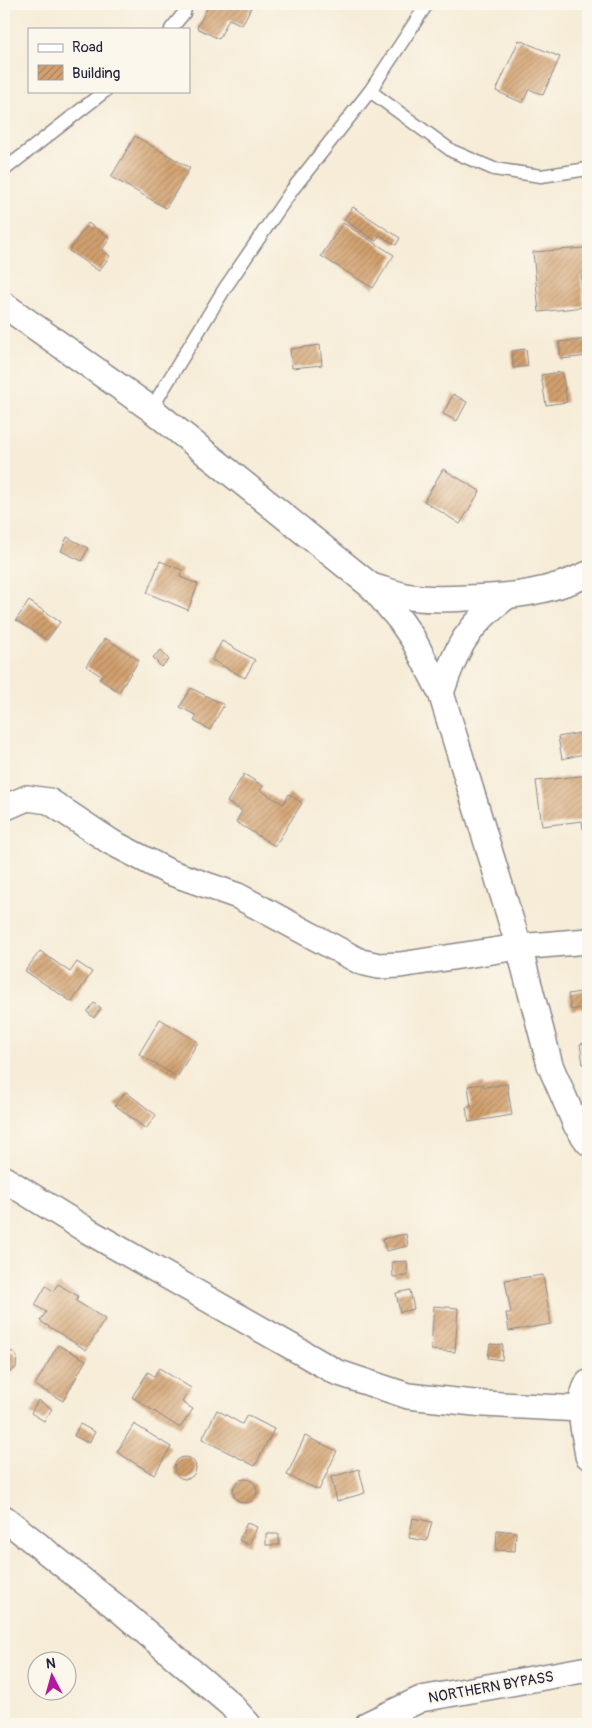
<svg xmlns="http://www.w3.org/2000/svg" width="592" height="1728" font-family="Pangolin,sans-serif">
<defs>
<pattern id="building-hatch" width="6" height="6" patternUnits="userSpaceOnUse" patternTransform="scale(1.25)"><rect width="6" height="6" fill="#d2a06e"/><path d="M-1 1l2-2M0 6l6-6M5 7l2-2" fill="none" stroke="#aa825c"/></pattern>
</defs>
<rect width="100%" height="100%" fill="#fbf7ec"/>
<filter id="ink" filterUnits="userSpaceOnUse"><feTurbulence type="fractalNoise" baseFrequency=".02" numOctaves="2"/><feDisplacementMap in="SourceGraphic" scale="10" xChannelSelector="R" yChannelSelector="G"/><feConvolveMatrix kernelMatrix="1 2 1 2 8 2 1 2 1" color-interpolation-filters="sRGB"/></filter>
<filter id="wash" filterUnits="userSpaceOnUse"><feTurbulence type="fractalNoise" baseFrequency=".0096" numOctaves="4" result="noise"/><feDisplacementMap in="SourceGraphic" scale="20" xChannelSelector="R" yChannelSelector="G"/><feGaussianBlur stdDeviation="1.12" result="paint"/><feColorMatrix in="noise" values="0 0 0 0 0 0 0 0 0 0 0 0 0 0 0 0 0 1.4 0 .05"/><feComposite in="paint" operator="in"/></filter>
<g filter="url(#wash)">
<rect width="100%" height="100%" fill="#f6ecd7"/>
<g id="blocks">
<g fill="url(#building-hatch)">
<path d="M209,4h44l-11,21 -13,-6 -10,20 -22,-11z"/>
<path d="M519,40l41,17 -17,38 -14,-6 -6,14 -27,-12z"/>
<path d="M135,136l55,32 -24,40 -55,-31z"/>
<path d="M353,207l47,31 -4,7 -16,-10 -4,6 -32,-21z"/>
<path d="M88,223l22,15 -8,12 8,6 -11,15 -30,-20z"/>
<path d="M343,223l51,32 -21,33 -52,-32z"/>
<path d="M584,248l3,27 -6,1 3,31 -45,5 -6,-60z"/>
<path d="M588,339v17l-27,3 -2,-17z"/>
<path d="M320,345l2,20 -30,3 -2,-19z"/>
<path d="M526,349l2,17 -15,2 -1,-17z"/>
<path d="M562,372l5,30 -21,3 -5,-30z"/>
<path d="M453,394l14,8 -10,19 -14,-7z"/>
<path d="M443,469l37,22 -20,33 -36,-23z"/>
<path d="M67,537l21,11 -6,13 -21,-10z"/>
<path d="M160,561l22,9 -2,7 18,7 -10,26 -41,-17z"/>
<path d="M29,601l31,21 -13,18 -31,-20z"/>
<path d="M105,638l34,22 -20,32 -20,-13 2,-3 -15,-10z"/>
<path d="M222,641l33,19 -10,18 -33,-18z"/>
<path d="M161,650l8,10 -8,7 -8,-10z"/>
<path d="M191,688l33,17 -14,25 -16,-9 3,-5 -17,-9z"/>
<path d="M580,733l4,21 -22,5 -4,-22z"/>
<path d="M244,774l19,12 -3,4 23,14 6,-10 13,9 -27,43 -39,-24 6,-11 -15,-9z"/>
<path d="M588,775v54h-5l-1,-8 -40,5 -6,-45z"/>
<path d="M40,951l30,21 7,-10 15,10 -20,30 -47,-31z"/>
<path d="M587,991l1,16 -17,3 -3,-16z"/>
<path d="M94,1003l7,5 -7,10 -7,-6z"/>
<path d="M160,1019l38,23 -21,35 -38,-23z"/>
<path d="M588,1043v21l-5,1 -3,-21z"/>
<path d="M483,1084l1,3 23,-3 5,31 -43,7 -3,-15h5l-3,-21z"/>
<path d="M126,1092l30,23 -10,14 -31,-24z"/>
<path d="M406,1234l2,12 -22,5 -3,-12z"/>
<path d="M407,1261l1,15 -15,1 -1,-15z"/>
<path d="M543,1275l8,49 -42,7 -3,-18h5l-6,-33z"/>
<path d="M58,1284l20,12 -2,5 29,18 -19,31 -46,-29 6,-9 -11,-7 11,-19 7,5z"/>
<path d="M410,1290l4,19 -14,3 -4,-19z"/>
<path d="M434,1306l24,2 -3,44 -24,-2z"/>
<path d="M490,1344l13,1 -1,15 -14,-2z"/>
<path d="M58,1345l28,15 -23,41 -28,-16z"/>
<path d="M4,1350l9,2 4,5 -1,11 -6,4h-6z"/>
<path d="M159,1368l32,20 -9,14 11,7 -13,19 -48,-31 16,-25 6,4z"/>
<path d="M38,1400l14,9 -8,12 -13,-8z"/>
<path d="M217,1410l25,14 5,-9 27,14 -19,37 -53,-27z"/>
<path d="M80,1424l15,8 -6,11 -15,-7z"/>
<path d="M134,1424l37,23 -17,28 -37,-23z"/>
<path d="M305,1436l32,15 -18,39 -32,-15z"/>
<circle cx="185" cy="1468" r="11"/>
<path d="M359,1469l6,24 -28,8 -6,-24z"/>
<circle cx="245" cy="1491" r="12"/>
<path d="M413,1518l19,4 -5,19 -18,-3z"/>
<path d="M247,1523l10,4 -8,18 -10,-5z"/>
<path d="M497,1530l19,2 -1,19 -19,-1z"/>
<rect x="266" y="1534" width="13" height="11"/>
</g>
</g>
</g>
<g filter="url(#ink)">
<use href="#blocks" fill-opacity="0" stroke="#8c8789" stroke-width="1"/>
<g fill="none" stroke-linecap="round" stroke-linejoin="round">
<g stroke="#8c8789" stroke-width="15">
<g id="lane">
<path d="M171,29l13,-16 2,-9"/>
<path d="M370,91l82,60 42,18 47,7 47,-7"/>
<path d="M4,170l101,-79"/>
<path d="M151,409l74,-121 67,-98 78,-99 57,-87"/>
</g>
</g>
<g stroke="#8c8789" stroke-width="28">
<g id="street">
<path d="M4,305l147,104 220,177 29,34 13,19 28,54 78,254 31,118 26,60 12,17"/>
<path d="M371,586c11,3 22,7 34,10 19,4 41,3 61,2 44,-1 81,-5 122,-24"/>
<path d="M441,693c15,-45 27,-68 65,-96"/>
<path d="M4,808l23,-10 22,3 62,41 58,30 69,24 123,66 18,4 21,-1 119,-18 69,-6"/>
<path d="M4,1179l84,52 248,141 72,24 76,8 97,5 7,-1"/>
<path d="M588,1383c-13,22 -3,50 0,73"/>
<path d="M4,1518l117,93 109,93 18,20"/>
<path d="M368,1724l53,-25 167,-30"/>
</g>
</g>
<use href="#lane" stroke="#fff" stroke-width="12"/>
<use href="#street" stroke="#fff" stroke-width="25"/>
</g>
</g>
<g text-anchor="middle" stroke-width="5" stroke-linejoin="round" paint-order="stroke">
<g font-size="15" fill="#22223b" stroke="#fbf7ec">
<text transform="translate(491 1687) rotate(-10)" y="5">NORTHERN BYPASS</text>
</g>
</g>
<rect width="592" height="1728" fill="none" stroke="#fbf7ec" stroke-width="20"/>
<rect x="28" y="28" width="162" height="65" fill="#fbf7ec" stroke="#a4a2a5"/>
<rect x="38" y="44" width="25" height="8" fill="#ffffff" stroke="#a4a2a5"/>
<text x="72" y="52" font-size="15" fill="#22223b">Road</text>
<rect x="38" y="65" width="25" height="15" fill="url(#building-hatch)" stroke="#a4a2a5"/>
<text x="72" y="78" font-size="15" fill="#22223b">Building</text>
<g transform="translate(52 1676) rotate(354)"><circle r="24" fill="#fbf7ec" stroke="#a4a2a5"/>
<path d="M0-4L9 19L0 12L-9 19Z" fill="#b5179e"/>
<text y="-8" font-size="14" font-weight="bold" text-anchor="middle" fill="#22223b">N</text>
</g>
</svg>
